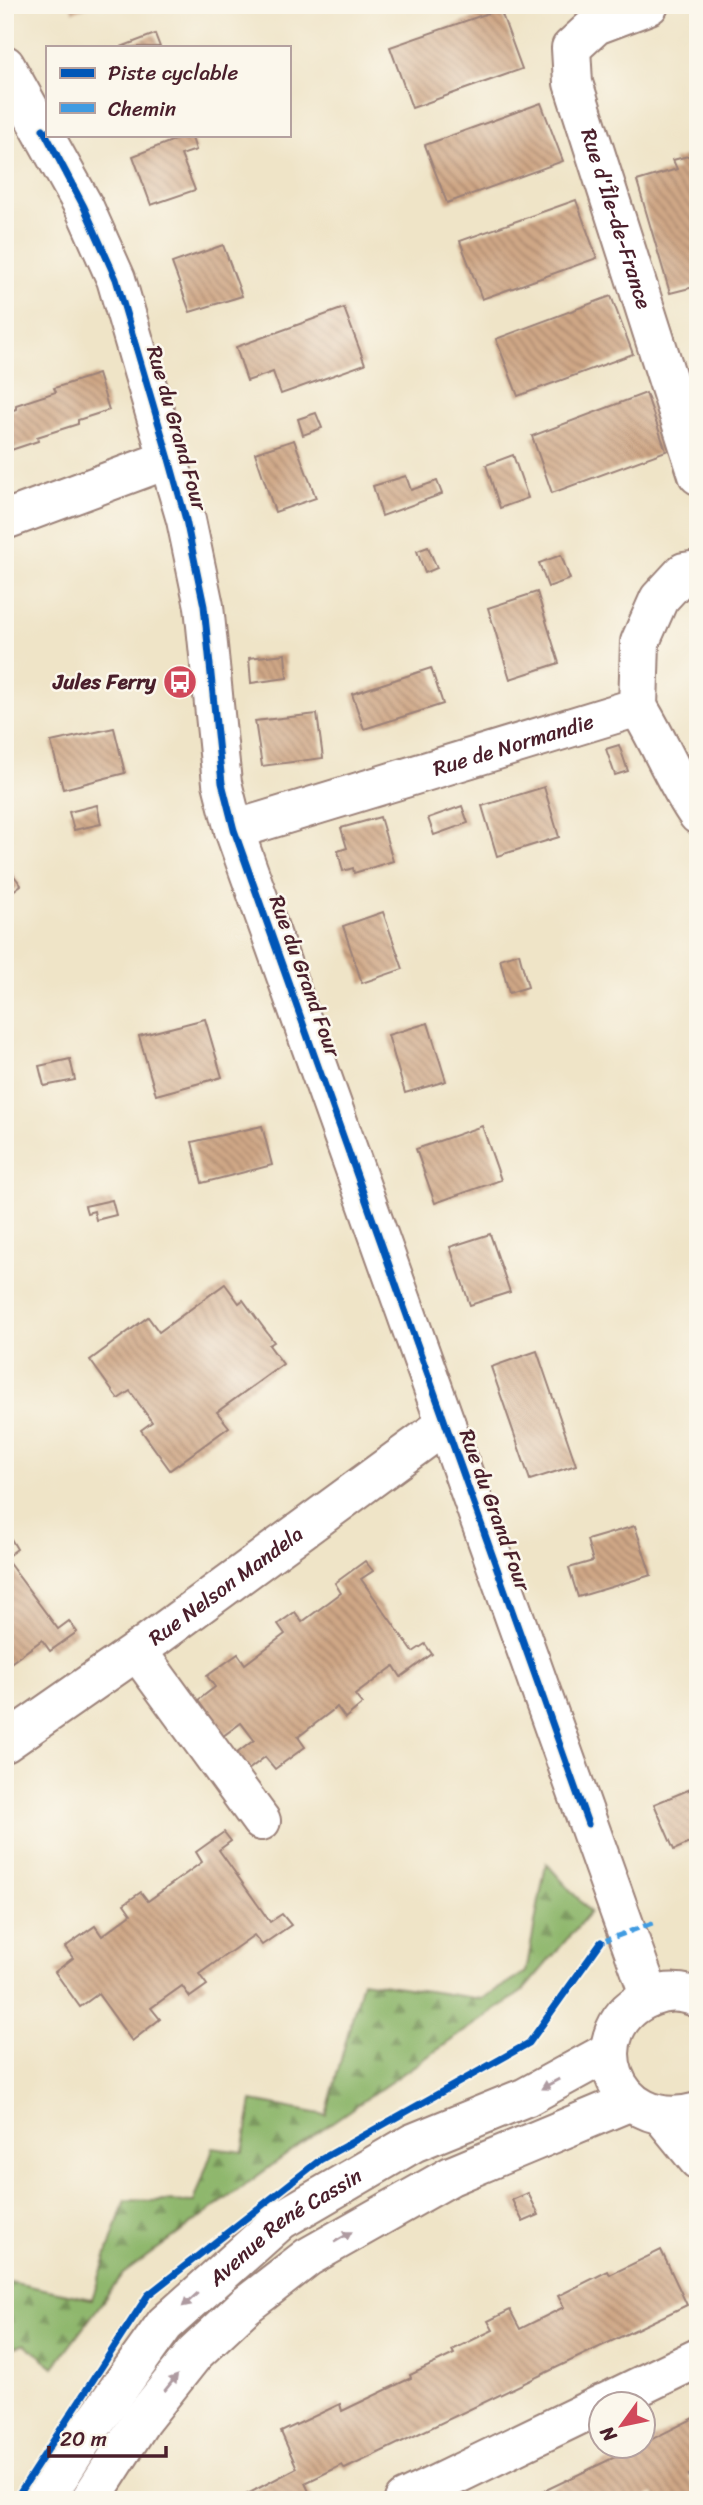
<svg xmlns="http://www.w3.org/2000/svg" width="703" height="2505" font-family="Sriracha,sans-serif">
<defs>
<pattern id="forest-firs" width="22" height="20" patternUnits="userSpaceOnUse" patternTransform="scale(1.75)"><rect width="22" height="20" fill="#8fb76d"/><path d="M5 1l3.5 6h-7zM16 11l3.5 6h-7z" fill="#77945a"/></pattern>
<pattern id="building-back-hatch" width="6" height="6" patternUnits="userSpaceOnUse" patternTransform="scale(1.75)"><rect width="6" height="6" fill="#cfa786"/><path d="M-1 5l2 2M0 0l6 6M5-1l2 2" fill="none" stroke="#aa876e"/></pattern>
</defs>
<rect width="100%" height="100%" fill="#fbf7ec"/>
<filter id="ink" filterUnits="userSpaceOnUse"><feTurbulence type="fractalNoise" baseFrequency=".0143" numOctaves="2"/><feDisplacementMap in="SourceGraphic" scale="14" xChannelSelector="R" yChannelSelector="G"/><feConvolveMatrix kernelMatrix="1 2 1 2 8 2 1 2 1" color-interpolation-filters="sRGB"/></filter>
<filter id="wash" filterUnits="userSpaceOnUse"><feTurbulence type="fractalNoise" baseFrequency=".00686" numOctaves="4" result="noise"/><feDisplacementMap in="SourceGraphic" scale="28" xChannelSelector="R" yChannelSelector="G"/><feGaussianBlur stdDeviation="1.57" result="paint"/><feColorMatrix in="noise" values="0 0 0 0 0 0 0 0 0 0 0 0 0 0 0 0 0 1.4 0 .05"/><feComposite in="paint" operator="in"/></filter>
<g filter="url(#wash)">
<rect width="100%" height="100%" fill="#efe4c7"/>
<path fill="url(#forest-firs)" stroke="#6c6b4c" stroke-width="2" d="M546,1863l44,49 -67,79 -208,143 -192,140 -69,93 -29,-23 -20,6v-69l87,18 33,-99 69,2 19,-54 30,4 9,-51 74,14 36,-134 119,18 45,-27z"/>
<g id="blocks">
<g fill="url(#building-back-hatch)">
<path d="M70,5h20v1l-17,6z"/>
<path d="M500,9l22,60 -110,39 -22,-61z"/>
<path d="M155,34l5,13h-39z"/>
<path d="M541,103l22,58 -116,42 -22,-58z"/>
<path d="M187,135h4l5,15 -15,5 14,35 -44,15 -18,-49z"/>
<path d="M692,155l3,8 3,-1v124l-28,7 -33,-112 40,-12 -4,-9z"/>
<path d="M576,200l21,58 -115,41 -22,-58z"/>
<path d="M223,245l19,51 -52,16 -18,-49z"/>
<path d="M611,296l22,58 -115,42 -22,-57z"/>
<path d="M344,308l21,56 -84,30 -8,-22 -26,9 -11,-34z"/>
<path d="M98,374l11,36 -31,10v4l-41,13 1,4 -33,11v-39l11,-4v-4l40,-13 -2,-4z"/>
<path d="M646,393l20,58 -114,42 -20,-57z"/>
<path d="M316,413l6,15 -19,7 -5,-16z"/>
<path d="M294,440l22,58 -41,14 -20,-59z"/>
<path d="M513,455l15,43 -28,10 -14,-43z"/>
<path d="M406,476l5,14 26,-9 5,13 -60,22 -9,-30z"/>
<path d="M428,547l9,21 -12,5 -8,-22z"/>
<path d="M561,555l9,24 -22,8 -9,-24z"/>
<path d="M537,592l22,71 -49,16 -22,-71z"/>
<path d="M285,654l2,24 -36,5 -2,-25z"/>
<path d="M431,668l12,36 -79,25 -12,-35z"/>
<path d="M317,714l6,44 -61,8 -7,-45z"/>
<path d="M114,728l11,45 -62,16 -12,-47z"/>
<path d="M619,745l9,26 -13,4 -9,-26z"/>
<path d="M544,787l15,50 -62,19 -15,-50z"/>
<path d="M97,805l4,19 -27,6 -5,-18z"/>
<path d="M462,806l6,17 -34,12 -6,-17z"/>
<path d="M380,817l13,44 -39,12 -1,-5 -10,3 -5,-20 9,-3 -6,-20z"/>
<path d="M5,864l16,21 -16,12z"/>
<path d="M383,912l20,57 -41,14 -19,-57z"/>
<path d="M519,953l9,34 -19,6 -9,-34z"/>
<path d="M205,1019l17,58 -66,18 -17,-59z"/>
<path d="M428,1023l18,58 -41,12 -17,-58z"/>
<path d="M70,1059l5,21 -31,6 -5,-20z"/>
<path d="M262,1126l10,39 -70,18 -10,-41z"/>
<path d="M482,1126l19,54 -66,23 -19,-54z"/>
<path d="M112,1200l4,15 -20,5 -2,-9 -7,2 -2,-7z"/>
<path d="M490,1234l20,58 -40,13 -20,-58z"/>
<path d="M225,1284l14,19 4,-3 31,42 -5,3 14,19 -66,48 12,15 -59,43 -29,-40 11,-8 -22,-31 -12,8 -28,-39 58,-43 11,15z"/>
<path d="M537,1351l39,114 -46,15 -39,-113z"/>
<path d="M635,1526l16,49 -73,22 -9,-29 24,-7 -6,-21z"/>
<path d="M11,1539l6,10 -12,9v-15z"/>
<path d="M5,1558l53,71 11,-8 8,11 -27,19 -8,-11 -37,27z"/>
<path d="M365,1561l8,10 -12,8 52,73 12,-8 7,10 -31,23 -7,-11 -39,29 7,9 -17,14 -8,-11 -39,30 7,10 -30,22 -10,-12 -17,13 -12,-16 18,-14 -13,-17 -18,13 -26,-35 18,-14 -8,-11 31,-22 7,10 40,-30 -7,-10 17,-12 7,10 39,-29 -6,-10z"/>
<path d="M698,1786v53l-24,11 -20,-46z"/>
<path d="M224,1832l7,9 -12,9 51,72 12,-8 9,11 -29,20 -8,-10 -55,39 8,11 -17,12 -8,-11 -31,22 9,11 -28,22 -34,-47 -18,13 -25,-35 18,-14 -8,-11 30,-21 7,10 29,-22 -7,-10 17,-12 7,9 54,-39 -6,-10z"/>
<path d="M528,2193l11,22 -16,7 -11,-22z"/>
<path d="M661,2250l26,55 -342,164 -3,-4 -37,18 8,17h-77l61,-32 -16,-36 59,-28 2,7 69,-33 -1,-3 44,-21 -2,-4 41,-20 -5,-9 22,-11 10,19 44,-22 -6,-11 50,-25 2,4z"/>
<path d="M698,2416v55l-9,4 9,25h-41l-3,-7 -14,7h-115l113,-54h6v-3z"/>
</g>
</g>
</g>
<g filter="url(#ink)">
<use href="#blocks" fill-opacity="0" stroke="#9c8279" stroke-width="2"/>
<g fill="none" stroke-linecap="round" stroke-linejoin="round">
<g stroke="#9c8279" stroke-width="42">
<g id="minor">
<path id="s1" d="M649,5l-53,20 -25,23 2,35 125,392"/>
<path d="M5,65l79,142 32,72 70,241 18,86 18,177 12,47 416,1167"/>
<path d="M5,520l164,-61"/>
<path d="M638,707c22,35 36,74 60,108"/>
<path id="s2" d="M234,830l404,-123 2,-65 19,-43 25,-27 14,-2"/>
<path d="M137,1651l124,170"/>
<path id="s3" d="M5,1743l132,-92 309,-227"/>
<path d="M698,1998c-15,-7 -32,-7 -47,-1 -74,29 -41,140 47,115"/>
<path d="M662,2116l36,44"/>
<path d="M603,2404l95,-46"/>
<path id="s4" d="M44,2500l45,-70 76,-106 116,-104 132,-77 113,-46 84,-46"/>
<path d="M90,2500l51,-79 54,-68 50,-47 63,-49 143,-81 180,-75"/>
<path d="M404,2500l198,-96"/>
</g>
</g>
<use href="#minor" stroke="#fff" stroke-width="38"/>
<path stroke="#409be1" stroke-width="5" stroke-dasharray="10 5" stroke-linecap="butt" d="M601,1942l54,-20"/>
<g stroke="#fbf7ec" stroke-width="11">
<g id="cycleway">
<path d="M43,129l41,78 32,72 53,180 17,61 18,86 18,177 12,47 354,994"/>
<path d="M15,2500l133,-205 172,-135 209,-117 72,-101"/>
</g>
</g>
<use href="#cycleway" stroke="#0057b8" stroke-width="7"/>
</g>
<defs><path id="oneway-solid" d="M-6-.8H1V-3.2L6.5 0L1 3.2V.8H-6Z" transform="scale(1.75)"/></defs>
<g fill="#ae9aa0">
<use href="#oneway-solid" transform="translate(550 2084) rotate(151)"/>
<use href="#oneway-solid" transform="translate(343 2237) rotate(-30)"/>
<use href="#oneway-solid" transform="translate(190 2300) rotate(138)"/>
<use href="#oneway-solid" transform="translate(171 2383) rotate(-51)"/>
</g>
</g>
<defs>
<g id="bus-disc" transform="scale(1.75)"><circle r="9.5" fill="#d1495b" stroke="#fbf7ec"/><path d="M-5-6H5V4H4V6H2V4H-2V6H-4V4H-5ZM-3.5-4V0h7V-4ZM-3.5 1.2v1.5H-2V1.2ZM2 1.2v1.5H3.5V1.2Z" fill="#fff"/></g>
</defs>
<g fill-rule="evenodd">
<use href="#bus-disc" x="180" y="682"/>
</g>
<g text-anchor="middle" stroke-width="5" stroke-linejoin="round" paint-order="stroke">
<g font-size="21" fill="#4a1f2b" stroke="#fbf7ec">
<text dy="7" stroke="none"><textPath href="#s1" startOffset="268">Rue d'Île-de-France</textPath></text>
<text transform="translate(177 428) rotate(74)" y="7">Rue du Grand Four</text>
<text dy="7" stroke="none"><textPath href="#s2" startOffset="292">Rue de Normandie</textPath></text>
<text transform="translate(305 976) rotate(70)" y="7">Rue du Grand Four</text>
<text transform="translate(495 1510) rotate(70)" y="7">Rue du Grand Four</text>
<text dy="7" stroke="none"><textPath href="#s3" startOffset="271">Rue Nelson Mandela</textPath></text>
<text dy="7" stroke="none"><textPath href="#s4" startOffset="369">Avenue René Cassin</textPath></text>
</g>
<g font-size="21" font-weight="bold" fill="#4a1f2b" stroke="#fbf7ec" text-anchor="end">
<text x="156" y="689">Jules Ferry</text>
</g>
</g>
<rect width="703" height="2505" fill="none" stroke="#fbf7ec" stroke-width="28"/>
<rect x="46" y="46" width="245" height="91" fill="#fbf7ec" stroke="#b4a19f" stroke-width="2"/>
<rect x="60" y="68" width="35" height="10" fill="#0057b8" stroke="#b4a19f" stroke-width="2"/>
<text x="108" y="80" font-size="21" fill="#4a1f2b">Piste cyclable</text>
<rect x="60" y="103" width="35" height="10" fill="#409be1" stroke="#b4a19f" stroke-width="2"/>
<text x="108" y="116" font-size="21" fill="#4a1f2b">Chemin</text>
<g transform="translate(622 2425) rotate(237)"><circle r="33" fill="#fbf7ec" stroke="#b4a19f" stroke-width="2"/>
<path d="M0-5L12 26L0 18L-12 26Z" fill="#d1495b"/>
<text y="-10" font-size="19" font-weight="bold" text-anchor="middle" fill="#4a1f2b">N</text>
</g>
<path d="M49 2446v10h117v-10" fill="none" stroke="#4a1f2b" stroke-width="3.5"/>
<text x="60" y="2446" font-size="21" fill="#4a1f2b" stroke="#fbf7ec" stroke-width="5" paint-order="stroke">20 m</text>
</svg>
